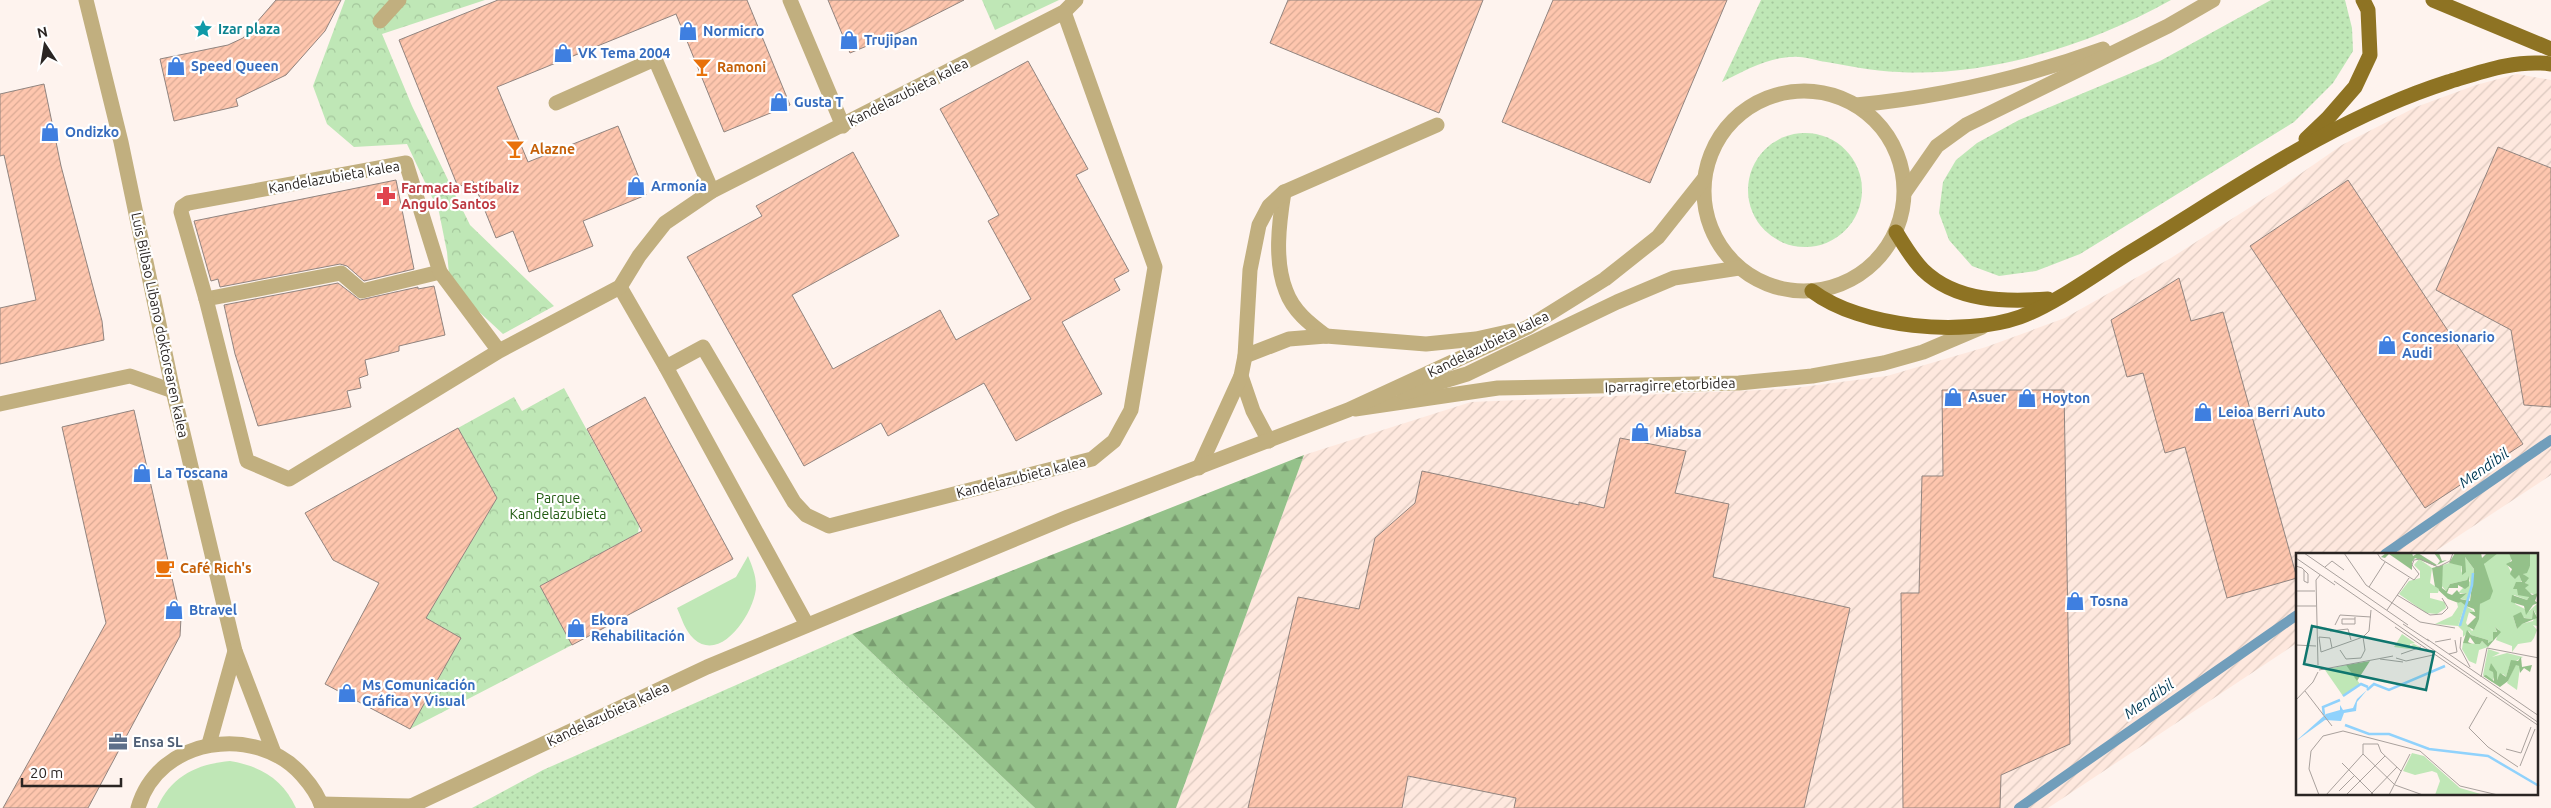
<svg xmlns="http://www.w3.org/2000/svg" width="2551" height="808" font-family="Ubuntu,sans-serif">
<defs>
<pattern id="industrial-furrows" width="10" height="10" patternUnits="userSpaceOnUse" patternTransform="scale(1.25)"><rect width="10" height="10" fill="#fee8de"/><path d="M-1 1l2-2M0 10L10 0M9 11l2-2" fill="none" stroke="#dac7be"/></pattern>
<pattern id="grass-dots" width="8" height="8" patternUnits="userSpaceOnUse" patternTransform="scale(1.25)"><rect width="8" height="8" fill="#bfe7b6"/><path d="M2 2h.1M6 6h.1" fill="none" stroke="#a4c69c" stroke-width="1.8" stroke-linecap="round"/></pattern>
<pattern id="forest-firs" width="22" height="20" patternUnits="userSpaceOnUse" patternTransform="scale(1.25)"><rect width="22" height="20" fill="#94c18a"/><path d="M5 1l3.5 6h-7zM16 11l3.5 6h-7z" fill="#799d70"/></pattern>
<pattern id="park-crowns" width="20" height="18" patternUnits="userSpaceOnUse" patternTransform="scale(1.25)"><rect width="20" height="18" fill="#bfe7b6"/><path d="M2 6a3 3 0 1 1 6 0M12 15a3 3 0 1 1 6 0" fill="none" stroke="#a4c69c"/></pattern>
<pattern id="building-hatch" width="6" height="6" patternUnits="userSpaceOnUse" patternTransform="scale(1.25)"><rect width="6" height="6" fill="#fec6ae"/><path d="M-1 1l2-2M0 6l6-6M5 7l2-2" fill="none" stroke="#daaa95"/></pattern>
</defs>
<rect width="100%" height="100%" fill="#fef3ee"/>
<path fill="url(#industrial-furrows)" d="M2517,74l34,6v395l-120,79h-134v89l-249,165h-872l128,-353 167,-53 316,-13 100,-13 99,-29 79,-29 106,-60 106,-68 65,-45 74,-38 60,-22z"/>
<g fill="url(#grass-dots)">
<path d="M1761,0h410c-78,44 -182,77 -272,72 -27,-1 -54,-7 -79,-11 -9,-2 -18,-5 -27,-4 -25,0 -49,14 -71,25z"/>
<path d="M2271,0h74l7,28 1,23 -20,32 -39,39 -214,132 -44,17 -37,5 -27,-10 -23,-26 -10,-27 4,-31 13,-22 21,-17 42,-23 141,-59z"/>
<circle cx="1805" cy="190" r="57"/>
<path d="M852,634l183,174h-563l71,-38z"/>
</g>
<path fill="url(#forest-firs)" d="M1304,455l-128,353h-141l-183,-174z"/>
<g fill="url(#park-crowns)">
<path d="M345,0h140l-103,34 30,72 58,119 84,81 -51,28 -53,-49 -3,-33 -8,-40 -32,-68 -53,3 -27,-23 -14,-38z"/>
<path d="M982,0h77l-64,30z"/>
<path d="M564,388l75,138 -1,7 -98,53 32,59 -162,84 50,-91 -46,-26 33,-30 50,-84 -39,-70 56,-31 8,14z"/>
</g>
<g fill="#bfe7b6">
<path d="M748,556c4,10 8,19 8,30 0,24 -34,78 -62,53 -9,-8 -12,-20 -17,-31l59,-31z"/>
<path d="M230,761c30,5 53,18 66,47h-139c14,-32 40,-44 73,-47z"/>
</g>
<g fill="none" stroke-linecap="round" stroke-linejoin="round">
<g stroke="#719ebb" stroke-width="10">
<path d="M2385,554l166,-114"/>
<path d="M2019,808l278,-193"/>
</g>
</g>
<g fill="url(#building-hatch)" stroke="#91847f">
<path d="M276,0h65l-16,31 -39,44 -50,24 2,7 -64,15 -14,-62 68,-14 15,-7z"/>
<path d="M498,0h249l43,105 -66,27 -48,-118 -179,73 31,75 90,-36 28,69 -63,26 10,25 -64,26 -16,-41 -17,7 -23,-57 -15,6 -59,-147z"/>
<path d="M828,0h136l-61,31 -53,22z"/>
<path d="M1288,0h195l-44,113 -169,-70z"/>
<path d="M1553,0h174l-77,183 -148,-61z"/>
<path d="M1028,61l60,108 -12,6 53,96 -15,8 6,11 -58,32 40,72 -86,47 -32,-58 -96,53 -7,-13 -77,43 -117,-209 75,-41 -6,-10 97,-54 46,84 -107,59 41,74 107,-59 16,30 75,-41 -43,-78 11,-6 -59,-106z"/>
<path d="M44,84l17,82 41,155 2,19 -104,24v-56l36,-8 -32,-145 -4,1v-62z"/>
<path d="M2498,147l53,21v239l-27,-2 -13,-75 -75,-40z"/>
<path d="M396,180l18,89 -50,12 -17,-15 -7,-2 -120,23 -2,-8 -7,2 -17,-60z"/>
<path d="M2348,180l175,264 -98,64 -175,-262z"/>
<path d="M2179,278l12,43 32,-9 74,266 -70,20 -42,-151 -20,6 -22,-80 -16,4 -16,-57z"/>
<path d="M338,283l22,17 58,-13v2l16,-3 11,49 -46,11v5l-34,9 3,15 -9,3 2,10 -14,3 4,16 -93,19 -23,-72 -11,-49z"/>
<path d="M1942,390h122l6,354 -69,31 -1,33h-97l-2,-215h18l3,-117h21z"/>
<path d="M645,397l88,162 -161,86 -32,-59 102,-55 -55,-102z"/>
<path d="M134,410l47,208 -1,18 -92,172h-85l103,-185 -44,-196z"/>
<path d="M458,428l39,70 -71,120 35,20 -51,91 -85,-45 54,-101 -46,-23 -28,-47z"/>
<path d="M1620,438l66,13 -11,42 54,11 -16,73 137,31 -46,200h-290l2,-10 -108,-22 -6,32h-154l50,-211 61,12 16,-71 40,-35 7,-32 157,34v-3l25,6z"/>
</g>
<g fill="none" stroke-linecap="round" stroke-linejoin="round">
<g stroke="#c1af7f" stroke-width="15">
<path d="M86,0l35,142 52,249 62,260 39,102"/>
<path d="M790,0l53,126"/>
<path d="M380,21l19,-21"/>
<path d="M556,103l99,-44 57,132"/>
<path d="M1284,192c-5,31 -10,69 2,99 7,20 24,33 40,45"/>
<path d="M620,287l46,80 141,258"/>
<path d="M206,299l135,-26 21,18 78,-19"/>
<path d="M499,351l-59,-79 -34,-109 -218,40 -6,4 -1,5 25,87 41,162 42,18 210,-128 121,-64 19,-31 26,-33 47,-32 352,-179 12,-12"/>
<path d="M1245,356l44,-17 37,-3 100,8 50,-5 36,-8"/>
<path d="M666,367l37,-20 91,155 12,13 23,11 263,-67 22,-18 17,-31 24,-143 -91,-255"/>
<path d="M1241,376l12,35 16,30"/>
<path d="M0,404l130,-28 43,15"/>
<path d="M1355,409l143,-21 241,-5 73,-7 72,-13 39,-11 59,-25"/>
<path d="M1199,468l42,-92 4,-20 5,-86 9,-45 10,-19 15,-14 153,-67"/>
<path d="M209,744l26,-93"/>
</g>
<g stroke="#c1af7f" stroke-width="15">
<circle cx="1804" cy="191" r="100"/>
<path d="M1856,105c84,-8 167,-27 247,-56"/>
<path d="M1905,192l32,-46 29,-21 202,-99 45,-26"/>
<path d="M1404,393l63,-19 150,-72 57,-24 65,-10"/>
<path d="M321,804l89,2"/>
<path d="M138,808c20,-71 118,-85 164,-33 8,9 17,21 20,33"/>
<path d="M407,808l300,-141 361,-150 280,-107 180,-83 77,-48 53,-42 46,-58"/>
</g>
<g stroke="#8e7323" stroke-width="15">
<path d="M2433,0l118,49"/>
<path d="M2306,139l22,-21 27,-31 15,-32 -2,-45 -5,-10"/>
<path d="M1896,232c8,13 16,27 27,38 33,32 82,32 125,29"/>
<path d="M1812,291c49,37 151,46 208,26 35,-13 77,-44 109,-64 103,-62 203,-134 319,-171 33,-10 68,-23 103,-18"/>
</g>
</g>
<defs>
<g id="sight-bare" transform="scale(1.5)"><path d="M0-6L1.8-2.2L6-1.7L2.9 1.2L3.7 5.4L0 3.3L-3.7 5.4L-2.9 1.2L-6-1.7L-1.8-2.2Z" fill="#0f9aa8" stroke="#fff" stroke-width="2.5" paint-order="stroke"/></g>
<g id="shop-bare" transform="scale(1.5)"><path d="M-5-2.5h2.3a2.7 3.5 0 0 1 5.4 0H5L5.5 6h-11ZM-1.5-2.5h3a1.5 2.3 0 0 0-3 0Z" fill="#3f7fe0" stroke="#fff" stroke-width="2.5" paint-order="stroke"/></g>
<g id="bar-bare" transform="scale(1.5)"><path d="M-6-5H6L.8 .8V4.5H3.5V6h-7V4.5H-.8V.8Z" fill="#e8710a" stroke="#fff" stroke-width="2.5" paint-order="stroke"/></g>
<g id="pharmacy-bare" transform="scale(1.5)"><path d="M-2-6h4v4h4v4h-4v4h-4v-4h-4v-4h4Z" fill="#e0444e" stroke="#fff" stroke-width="2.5" paint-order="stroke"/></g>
<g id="cafe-bare" transform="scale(1.5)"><path d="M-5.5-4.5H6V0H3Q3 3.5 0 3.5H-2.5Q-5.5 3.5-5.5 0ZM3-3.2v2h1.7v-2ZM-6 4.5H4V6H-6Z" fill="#e8710a" stroke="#fff" stroke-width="2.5" paint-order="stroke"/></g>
<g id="office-bare" transform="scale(1.5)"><path d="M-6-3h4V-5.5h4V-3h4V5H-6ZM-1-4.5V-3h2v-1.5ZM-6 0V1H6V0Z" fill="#5c6f8a" stroke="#fff" stroke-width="2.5" paint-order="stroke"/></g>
</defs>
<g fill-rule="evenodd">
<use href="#sight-bare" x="203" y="29"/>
<use href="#shop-bare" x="688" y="31"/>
<use href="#shop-bare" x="849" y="40"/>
<use href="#shop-bare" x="563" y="53"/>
<use href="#shop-bare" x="176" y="66"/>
<use href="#bar-bare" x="702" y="67"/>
<use href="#shop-bare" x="779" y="102"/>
<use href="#shop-bare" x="50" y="132"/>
<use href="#bar-bare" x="515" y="149"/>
<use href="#shop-bare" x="636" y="186"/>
<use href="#pharmacy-bare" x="386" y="196"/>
<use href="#shop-bare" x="2387" y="345"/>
<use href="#shop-bare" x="1953" y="397"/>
<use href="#shop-bare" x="2027" y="398"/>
<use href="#shop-bare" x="2203" y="412"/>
<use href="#shop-bare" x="1640" y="432"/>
<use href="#shop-bare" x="142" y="473"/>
<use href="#cafe-bare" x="165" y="568"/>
<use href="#shop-bare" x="2075" y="601"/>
<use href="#shop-bare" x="174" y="610"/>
<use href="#shop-bare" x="576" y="628"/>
<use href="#shop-bare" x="347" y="693"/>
<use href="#office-bare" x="118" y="742"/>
</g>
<g text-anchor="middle" stroke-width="4.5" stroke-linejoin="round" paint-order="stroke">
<g font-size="14" font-weight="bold" fill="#0d838f" stroke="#fff" text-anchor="start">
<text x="218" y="34">Izar plaza</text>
</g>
<g font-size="14" font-weight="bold" fill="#366cbe" stroke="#fff" text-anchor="start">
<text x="703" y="36">Normicro</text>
<text x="864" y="45">Trujipan</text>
<text x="578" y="58">VK Tema 2004</text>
<text x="191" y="71">Speed Queen</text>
<text x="794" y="107">Gusta T</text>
<text x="65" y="137">Ondizko</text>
<text x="651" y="191">Armonía</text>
<text x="2402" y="342">Concesionario<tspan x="2402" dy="16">Audi</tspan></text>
<text x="1968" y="402">Asuer</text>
<text x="2042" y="403">Hoyton</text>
<text x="2218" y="417">Leioa Berri Auto</text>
<text x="1655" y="437">Miabsa</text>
<text x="157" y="478">La Toscana</text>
<text x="2090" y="606">Tosna</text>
<text x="189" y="615">Btravel</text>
<text x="591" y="625">Ekora<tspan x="591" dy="16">Rehabilitación</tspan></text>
<text x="362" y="690">Ms Comunicación<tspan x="362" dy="16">Gráfica Y Visual</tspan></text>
</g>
<g font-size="14" font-weight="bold" fill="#c56008" stroke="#fff" text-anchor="start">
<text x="717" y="72">Ramoni</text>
<text x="530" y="154">Alazne</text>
<text x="180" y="573">Café Rich's</text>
</g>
<g font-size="14" fill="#2a2523" stroke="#fff">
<text transform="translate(908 92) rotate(-27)" y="5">Kandelazubieta kalea</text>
<text transform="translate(334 177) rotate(-10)" y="5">Kandelazubieta kalea</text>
<text transform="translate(160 325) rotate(78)" y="5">Luis Bilbao Libano doktorearen kalea</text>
<text transform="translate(1488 344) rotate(-26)" y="5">Kandelazubieta kalea</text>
<text transform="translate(1670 385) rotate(-2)" y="5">Iparragirre etorbidea</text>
<text transform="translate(1021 477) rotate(-14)" y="5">Kandelazubieta kalea</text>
<text transform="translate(608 714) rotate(-25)" y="5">Kandelazubieta kalea</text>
</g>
<g font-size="14" font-weight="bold" fill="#be3a42" stroke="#fff" text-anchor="start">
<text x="401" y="193">Farmacia Estíbaliz<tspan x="401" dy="16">Angulo Santos</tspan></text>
</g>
<g font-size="14" fill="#215a11" stroke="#fff">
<text x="558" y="503">Parque<tspan x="558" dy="16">Kandelazubieta</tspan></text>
</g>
<g font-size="14" font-weight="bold" fill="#4e5e75" stroke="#fff" text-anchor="start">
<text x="133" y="747">Ensa SL</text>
</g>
<g font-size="15" font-style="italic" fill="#003a55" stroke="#fff">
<text transform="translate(2484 468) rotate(-35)" y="5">Mendibil</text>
<text transform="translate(2149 699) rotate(-35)" y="5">Mendibil</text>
</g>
</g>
<g transform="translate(2296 553)">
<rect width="242" height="242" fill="#fef3ee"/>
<path d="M213,0l4,3 -5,10 5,10 6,-1 3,6 -8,5 15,11 -2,3 -13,-5 1,9 14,7 9,-8 -1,23 -4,-1 4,5 -3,8 -3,4 -13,2 -6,8v-6l-16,-6 3,-10 -4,-3 2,6 -4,-1v8l-5,3v-3l-17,-5 -2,-4 -6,6v-6l-5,-5 7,-21 11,8 -7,-1 -3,11 6,8 3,-3 5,-24 10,-7 1,-10 -8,-19 2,-6 10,-8zM237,56l3,5 -3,7 -12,3 -4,5 -4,-13 19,3zM234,0h8l-1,42 -11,-3 -1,-4 1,-11 -3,-3 7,-8zM169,4l9,12 -5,32 -10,-3 8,-5h-9l12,-12 -1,-4 -2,3 -17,4 -4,7 -5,-6 2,-20 6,-2 13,2 -1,8 4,-8zM106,81l13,9 -5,1v2l4,1 -3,-2 3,-1 6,3 -11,2 -15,-2zM186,88l6,6 -9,3 -3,14 -7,-3 -7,-12 1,-6 17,1zM192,96l12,4 -8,4 15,-4 16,4 -13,7 -4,13 -3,-3 -7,6 1,-5 -6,-12 3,14 -2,5 -9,-7zM220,111l4,3 -3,23 -10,-7zM50,112l14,19 -17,12 -18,-26z" fill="#bfe7b6" fill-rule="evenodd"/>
<path d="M90,0h26l1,3 5,-3 19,12 3,-4 -6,-8h5l3,8 5,-1 -12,6 -20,-8 -3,4v8l-23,-16 -4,4 -4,-1zM159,0h26l1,5 4,-4 12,-1 -14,11 9,27 -3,8 -10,5 -1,15 -5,11 -7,-4 9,-9 -7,-5h6l-1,-3 -26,-10 -13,-12 -3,-19 11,-3 -1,23 4,3 4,-7 17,-4 2,-4v10l-4,3 -7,-4v3h-9l-2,5 5,2 5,-5 3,4 7,-1 -7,6 10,2 4,-32 -9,-12 1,15 -4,3v-9l-13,-3zM213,0l21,1v12l-3,7 -4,1 6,4 -4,5 4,2 -4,3 7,7 6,-2 -3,8 3,2 -5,2 -7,10 -2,-9 -13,-4 1,-7 15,5 2,-3 -11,-2 -1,-6h-4l3,-7h6l-3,-7 -4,4 -5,-5 2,-5 -6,-5 6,-3zM237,56l4,9 -15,6 -5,5 -4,-13 8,-4 3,6 8,1zM199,74l6,5 -13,15 -6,-6 -2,3h-5l-5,-7 -2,5 4,2 -9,-1 4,-13 4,5 17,5v3l5,-3v-8h4zM225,104l1,10 10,-2 -2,7 -6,-4 -4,5 -1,-7 -3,-1 -8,16 -8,6 -17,-11 3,-1 8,6 -1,-9 -4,-2 2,-7 6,9v8l3,-7 6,4 5,-17 7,1zM74,108l-13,20 -11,-16z" fill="#94c18a"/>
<path d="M123,6l13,9 -2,15 9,6 -1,4h-8v5l15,4 1,6 -9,6 -11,-1 -27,-19 10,-13 11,-3v-7l-6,-6zM165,49l4,3 -7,21 -23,-2 17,-8 6,-9 -1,-4zM116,200l12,3 36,32 24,7h-49l5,-14 -3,-8 -5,-2 -17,4 -12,-4z" fill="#bfe7b6"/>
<path d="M71,137l-10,12 -1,9 -12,2 -3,8 -16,-1 -29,21 30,-27 14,-4v-5l3,5 10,-2 4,-9z" fill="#90d2fc"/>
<path fill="none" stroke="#90d2fc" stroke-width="2.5" d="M164,73l12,-41 1,-12M71,137l7,-6 15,6 56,-24M47,143l18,-12 7,3M28,162l-1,-8 17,-7M49,172l24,9h20l40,15 59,7 51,30"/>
<path fill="none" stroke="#a9a19d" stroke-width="1" d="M8,0l104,72M48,0l22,32 54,37 35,6M81,0l4,6 33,21 5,-6 -7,-9 2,-5 6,-1 18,8 12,-6 3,-8M0,5l39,27M0,13l6,2 6,6v9l-4,-2v-11M29,14l7,-6 12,9M38,28l205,142M73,34l16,-25M0,38h19M101,42l33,20 12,-1 6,-6 -6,-10M0,53h20M91,57l22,-32M46,71h13v-7M46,71v-5h13M107,71l26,17M39,72l5,-10 31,2M99,74l144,99M34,78l18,-2 3,11M165,84l-1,11 10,19M131,86l112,77M139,89l16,-3M0,92l20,1M36,95l-2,-10 -11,-1 2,15 42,-15 6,-6 2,-21M44,97l6,9 15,-1 4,-8 -2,-13M105,101l20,-7M153,101l8,-2 -2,-12M100,105l10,3 27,-6M84,106l23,3M22,112l-2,-85 4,-5M23,117l74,-14M185,124l6,-29 52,10M9,138l27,35M191,144l-18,31 19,19 30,20M0,147l17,-18 5,-10M210,196l15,4 10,-26M67,201l32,31 28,10M67,201v-10h15l3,8 20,19M46,210l32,32M224,213l15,-37M43,238l15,-15M23,242l-10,-26 2,-18 12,-15 20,-5 77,20 40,35 38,9M30,242l37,-41M50,242l39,-39M74,242l27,-28M93,242l21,-41"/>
<path fill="#0f766e" fill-opacity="0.15" stroke="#0f766e" stroke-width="2.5" d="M16,73l122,26 -8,38 -122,-26z"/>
<rect width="242" height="242" fill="none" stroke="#2a2523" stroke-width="2.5"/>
</g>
<g transform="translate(45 45) rotate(348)" stroke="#ffffff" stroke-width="4" paint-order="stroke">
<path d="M0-4L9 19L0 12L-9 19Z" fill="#2a2523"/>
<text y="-8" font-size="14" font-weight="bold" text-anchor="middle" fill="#2a2523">N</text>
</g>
<path d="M22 778v8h99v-8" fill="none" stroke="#2a2523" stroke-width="2.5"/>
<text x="30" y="778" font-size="15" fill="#2a2523" stroke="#ffffff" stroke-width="4" paint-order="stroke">20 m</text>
</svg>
